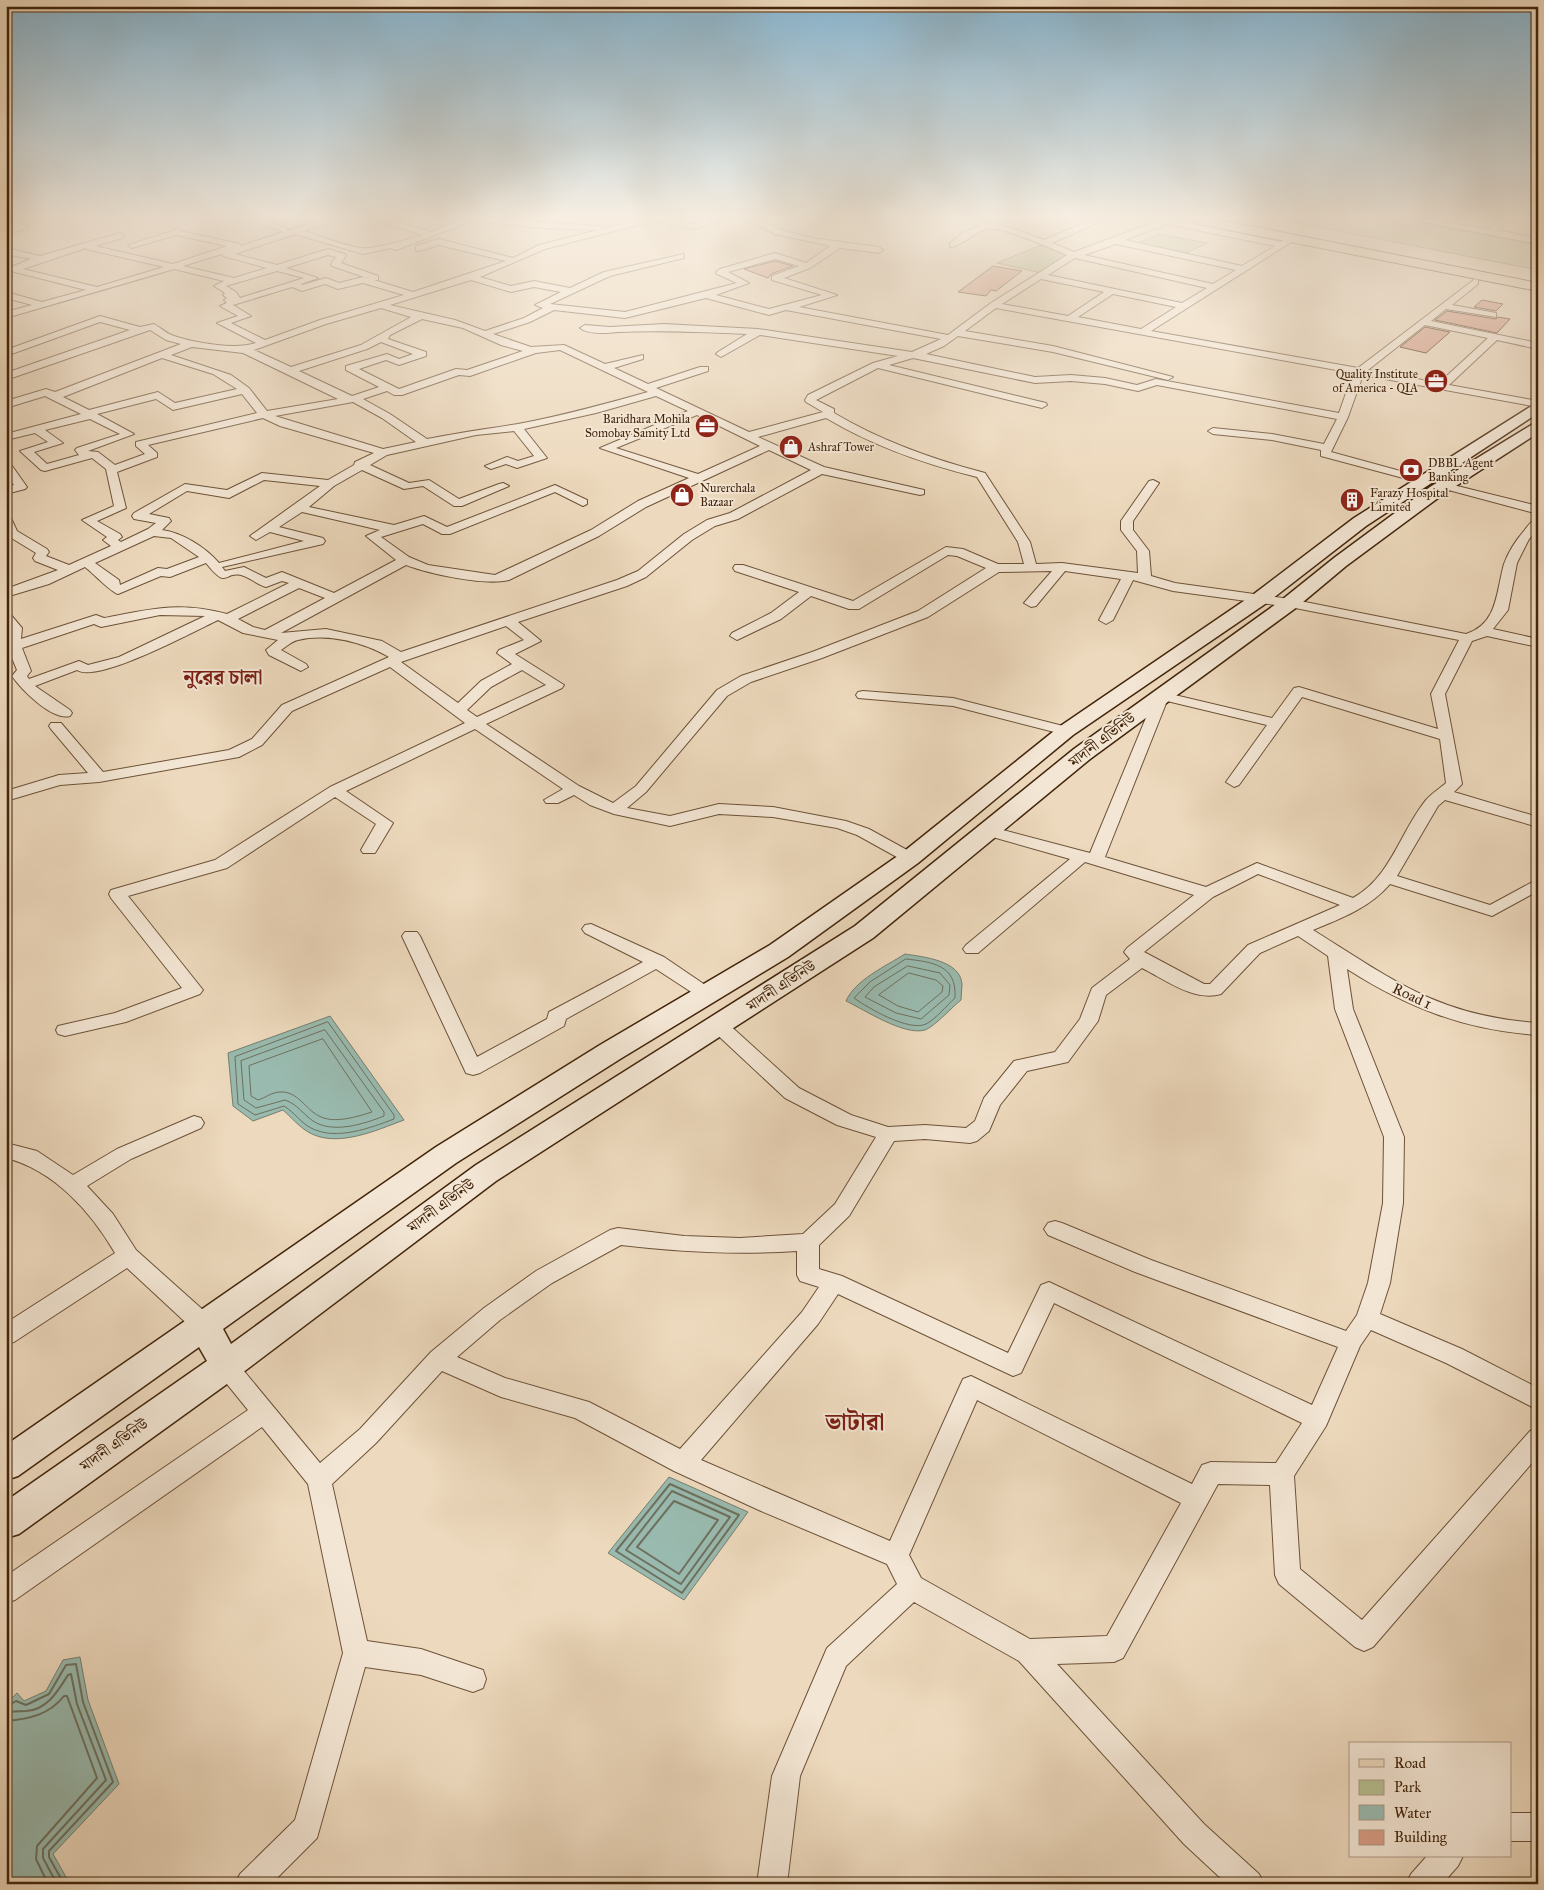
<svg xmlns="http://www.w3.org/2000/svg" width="1544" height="1890" font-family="'IM FELL Great Primer','Noto Serif Bengali',serif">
<rect width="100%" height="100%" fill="#edd9bd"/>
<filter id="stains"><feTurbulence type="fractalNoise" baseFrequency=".004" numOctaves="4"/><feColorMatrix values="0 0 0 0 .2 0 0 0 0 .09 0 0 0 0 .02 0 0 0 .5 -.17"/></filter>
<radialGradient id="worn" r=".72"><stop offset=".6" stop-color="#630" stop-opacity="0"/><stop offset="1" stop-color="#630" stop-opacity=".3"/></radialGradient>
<g fill="#b7bf92" stroke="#7c724e">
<path d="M1390,217l148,28v25l-266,-52z"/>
<path d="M1159,234l48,9 -21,10 -48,-10z"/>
<path d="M1041,245l30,9 -30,19 -44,-10z"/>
</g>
<g fill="#99baaf" stroke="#767e6d">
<path d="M905,954c18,3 55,6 57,30 0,5 -1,11 -1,16 -9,7 -27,27 -36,30 -21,6 -60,-20 -79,-29 9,-21 40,-35 59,-47z"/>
<path d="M330,1016l74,104c-27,10 -66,28 -94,13 -10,-5 -19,-16 -27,-23l-30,11 -20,-15 -5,-53z"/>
<path d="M669,1477l79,35 -64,88 -76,-47z"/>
<path d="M80,1657l8,43 31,84 -66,70 17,30h-64v-180l11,-11 7,8 22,-10 17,-31z"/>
</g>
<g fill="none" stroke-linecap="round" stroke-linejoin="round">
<g stroke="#6e705d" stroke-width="1">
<path d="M906,959c27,3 51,6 49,39 -9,8 -18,20 -29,26 -17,8 -58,-16 -72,-26l16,-16z"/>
<path d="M908,966l32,7 10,12 -1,10 -28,24 -25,-6 -31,-16 9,-10z"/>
<path d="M909,973l27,7 7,6 -1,6 -24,20 -20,-6 -19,-11z"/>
<path d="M328,1022l66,93v4c-24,9 -58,22 -83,9 -10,-5 -17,-16 -27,-22l-29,9 -17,-11 -3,-47z"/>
<path d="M325,1030l59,82v4c-20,8 -51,18 -71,5 -10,-7 -16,-17 -28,-21l-29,8 -12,-8 -3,-39z"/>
<path d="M323,1039l49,73c-16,5 -38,12 -53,4 -14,-7 -21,-25 -39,-24 -8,0 -15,6 -22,8l-7,-4 -2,-30z"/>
</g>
<g stroke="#6e705d" stroke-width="2">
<path d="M670,1484l69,31 -57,78 -66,-42z"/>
<path d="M672,1491l58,26 -49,67 -55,-34z"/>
<path d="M674,1501l44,19 -39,54 -42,-27z"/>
<path d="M6,1707l10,-6 10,4 23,-11 17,-29 10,-1 7,38 30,80 -64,69v6l15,27"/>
<path d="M6,1713c7,-2 13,-2 20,-2 21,-1 32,-20 42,-36l3,-1 6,30 29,76 -63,69v9l14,26"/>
<path d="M6,1721c23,-2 43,-6 58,-25h3l30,82 -60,68 -1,13 12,25"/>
</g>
<g stroke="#767e6d" stroke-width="3">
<path d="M262,239l41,-13"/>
<path d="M59,302l104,-30"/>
</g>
</g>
<g fill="#d79c85" stroke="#42250b">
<path d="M775,261l18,5 -22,8 -3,4 -24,-9z"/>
<path d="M993,266l29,5 -26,20 -5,-1 -5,6 -28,-4z"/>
<path d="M1482,300l21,4 -7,7 -22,-4z"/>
<path d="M1447,311l49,8 2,-2 12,2 -13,14 -62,-13z"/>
<path d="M1425,327l25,5 -24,21 -26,-6z"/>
</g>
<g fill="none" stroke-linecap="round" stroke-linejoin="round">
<g stroke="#6d5238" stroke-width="2">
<g id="street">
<path d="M240,217h13l34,11v3l43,-14h13l-39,14c19,6 38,14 57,17 12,2 49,-9 62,-13l-57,-18h14l51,15 36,-15 132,9h3v3l49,-12 42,7 20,-7h13l-32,12 -40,-8 -109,28 -65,28 31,9 23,-5 36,7 34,-16 80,-18v4l-74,18 -60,28 75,8 112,-29 -20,-9 -1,-2 4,-3 55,-16 31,10 24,-17 -55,-12 -30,-16 9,-1 27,13 31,8 67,9 4,3 -4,3 -39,-5 -30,20 -26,10 53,17 -38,12 149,28 43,-32 76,-48c-15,-6 -67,-30 -80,-26 -11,2 -28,19 -37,18v-4l14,-11 16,-6 -26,-9c30,0 62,12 90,23l54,-23h12l-58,26 22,9 94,-35h12l-5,3 106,22 11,-6 4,3 -145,92 207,37 117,-89 3,1v4l-26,21 44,8v4l-50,-8 -15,12 107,22v6l-41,-9 -48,45 89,16v6l-175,-32 -15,42 -17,35 95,26 2,2 -6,3 -101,-27v-6l-49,-10 -59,-6 -5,-3 5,-3 59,6 52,10 13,-25 -180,-34 -19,6 -33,-7 -34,-3 -36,2 -122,-25 -24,7 157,38 1,2 -5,3 -164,-40 -62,32 18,9v4c47,28 98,46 151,60l45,69 6,22 26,-1 76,10 -1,-22 -16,-21v-9l28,-40 4,-1 6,3 -26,38v9l16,21 2,25 24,7 115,16 176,35c32,-10 30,-42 38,-70 4,-11 12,-24 20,-33 4,-5 7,-11 14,-13v12l-9,9 -12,24 -9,47 -15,19 45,10v8l-51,-11 -15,5 -27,53 17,90 -8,8 84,25v10l-93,-27 -7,6 -41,70 93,29 48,-26v12l-46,25 -102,-32c-21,24 -48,34 -77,46 80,50 125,86 225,93v12c-73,-5 -130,-27 -191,-66l6,40 51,128 -1,66 -13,80 -10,31 82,35 76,39v22l-92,-47 -75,-33 -11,16 -34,80 -32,50 6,93 62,51 168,-189 8,-3v28l-165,191 -9,4 -9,-4 -76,-63 -4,-9 -5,-90 -52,-1 -95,174 -9,4 -57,2 147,160 55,50 5,10h-37l-43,-40 -165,-183 -105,-59 -68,64 -46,110 -13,108h-30l15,-108 55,-128 70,-64 -10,-20 -126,-53 -87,-40 -99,-53 -74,-21 -59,-26 -66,72 -44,41 35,157 54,8 62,21 3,9 -3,9 -10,4 -52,-17 -56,-8 -48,171 -46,46h-36l5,-10 55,-54 48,-167 -35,-169 -46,-57 -247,173 -9,3v-27l242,-166 -30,-37 -3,-7 3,-7 8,-3 8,3 86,104 40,-34 71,-77 53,-44 52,-37 74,-41 8,-2 66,8 56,2 63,-4 32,-30 41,-67 -39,-12 -52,-27 -74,-69 -2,-4 2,-4 7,-2 7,2 74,67 52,27 37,12 37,-2 41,3 9,-7 9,-23 30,-37 41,-9 25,-33 12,-31 38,-29 -6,-7 3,-4 67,-53 -109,-33 -107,91h-12l-3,-4 3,-4 104,-86 -88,-25 -2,-3 2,-3 6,-2 102,27 65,-157 7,-4 110,26 22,-30 5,-1 139,42 -7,-35 28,-54 -169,-33 -117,-16 -40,-11 -20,40 -7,4 -7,-4 22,-41 -56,-8 -29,35 -5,1 -7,-4 28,-32 -53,1 -71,45 -106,41 -71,24 -24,14 -81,96 -19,16 43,8 49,-12 54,3 73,14 23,8 47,26 2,3 -2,3h-12l-47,-26 -20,-7 -64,-11 -54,-3 -49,12 -56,-12 -24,-9 -16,-10 -16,8h-12l-2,-3 19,-11 -88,-60 -129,62 47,32 -18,30h-12l-2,-3 15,-26 -41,-27 -108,71 -99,28 75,94 -3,4 -74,28 -61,14 -7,-2 -2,-4 2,-4 57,-13 67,-25 -71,-90 -2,-4 2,-4 104,-30 115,-73 135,-64 -75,-56 -98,44 -30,34 -23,12 -140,25 -39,3 -54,16v-10l53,-16 29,-2 -37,-44 -2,-3 2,-3h10l42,49 126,-22 23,-11 30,-34 107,-48c-26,-15 -61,-24 -91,-17 -6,1 -12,7 -17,10l25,14 2,3 -7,4 -32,-16 -3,-5 12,-10 -35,-7 -25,-13c-23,11 -121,64 -141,50l-42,16 35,24 2,3 -2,3c-18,5 -49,-27 -58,-40l5,-6 -10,-24 -1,-32 5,1 11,13 -1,11 75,-24 8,3c47,-9 75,-17 123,-4l62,-31 -7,-2 -16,6c-8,-2 -14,-8 -22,-11 -21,-7 -15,16 -38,-13l-36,14 -9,-1 -43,18c-7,-2 -24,-20 -33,-27l-36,17 -43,13v-8l52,-19 -23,-9 -2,-3 3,-5 -28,-17 -2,-21 4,1 7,15 30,18 2,3 -3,4 23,9 42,-19 -8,-6 4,-3 -25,-17 32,-14 -8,-37 -14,-11 -47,13 -4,-1 -21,-19 28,-9 -13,-9 -29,7v-6l75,-20 -36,-18 -39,12v-7l40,-12 9,3 126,-48 -15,-4 -16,-10 -144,50v-7l124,-43 -30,-8 -94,34v-6l94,-34 40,11 14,-3c7,4 13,10 20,12 21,7 61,14 82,7l-39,-20 21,-7 -18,-10 7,-3 -3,-3 3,-2 -4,-3 2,-2 -11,-7 10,-5 -50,-12 -168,49v-6l26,-7 -26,-7v-6l36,10 44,-12 -75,-19v-4l20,-8 -25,-5v-6l34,8 80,-23 4,3 -1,2 -28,8 78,18 54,-18 -51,-11 -44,13 -4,-3 48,-15 64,14 1,2 43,-14zM472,221l70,7 56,2 -59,15 -26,13 -74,-19 -23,7v4l3,1 20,-6 67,16 -93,31 -39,-12h4v-4l-37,-13 5,-7 -1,-2 -17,-5 -51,16 -42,-11 60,-20 68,20 27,-6 6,2zM1167,224l108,22 -33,20 -117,-26zM1116,244l120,26 -23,14 -129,-29zM86,248v1l78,18 -67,20 -74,-18zM222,254l1,2 44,12 -33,10 -51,-12zM328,255l8,2 -5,7 1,2 38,13 -7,-2 -24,6 -13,-5 -24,7 -1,-1 17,-6 -32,-10zM1075,258l132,30 -25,15 -134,-28zM775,259l24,7 -27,10v4l50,15 -53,14 -53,-14 33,-12 -21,-11zM277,271l27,7 -64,20 -4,-6 -10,-6zM1041,279l63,13 -36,24 -66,-12zM471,280l40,12 23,-5 27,5 -26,13 8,3 -19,10 -39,13 -30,-11 -65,-15zM363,283l41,12 -84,25 -55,20 -34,-17 20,-7 -18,-11 59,-18 10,4 23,-7 13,5zM1113,294l63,13 -35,22 -63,-12zM706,298l63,17 17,-5 155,29 -29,13 -154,-23 -94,-5 -54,3 -25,-2 -5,3c8,7 28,5 38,4 44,-2 86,0 129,2l-29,18 -2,2 5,3 39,-22 138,21 -25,7 -65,32 -3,5 1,2 17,10 -74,20 -93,-44 52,-17v-4h-8l-52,17 -34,-16 29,-9v-4l-38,9 -41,-19 -33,2 -38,-13 37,-12 24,-12 71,8zM381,308l30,9 -50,28 -70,22 -37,-17 72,-26zM996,308l357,65 -14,40 -183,-34 -19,6 -32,-7 -34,-3 -36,2 -109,-23 18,-8 14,-10 95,16 115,28 5,-3 -120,-31 -88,-15zM422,319l41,9 38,17 22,6 -56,19 -11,-1 -57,20 -40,-20 27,-9 13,5 27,-9v-4l-38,-13 2,-4zM1425,325l63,13 -49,45 -71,-13zM381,342l32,12 -14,5 -12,-5 -41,12v4l33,17 -27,9 -53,-25 68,-22zM192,347l51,6 95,46 -71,12 -18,-23 -18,-13 -60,-20zM560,350l88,42c-43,12 -86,24 -130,32 -31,5 -61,9 -91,15l-37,-25 -27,-15 24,-8 7,4h8l57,-20 11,1 66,-23zM162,358l51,16 24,15 -62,14 -17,-11 -69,18 -26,-13zM242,394l15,19 -121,29v4l9,8 -30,11 -17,-13 -10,-1 46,-17 -37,-20 59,-15 17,11zM656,396l32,15 -88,37 89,30 -51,23 -47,29 -96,45 -67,-10 -19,-8 -28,-20 42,-13 19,10h8l105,-42 28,14 4,-2v-4l-32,-15 -108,42 -23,-11 -30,9 -85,-18 25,-21 28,-16 42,19 19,-3 31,20h8l47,-20 -6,-3 -4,1 -40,15 -30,-19 -20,3 -39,-18 17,-10 89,-20 38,-4 20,25 -16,5 -11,-4 -22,9 6,3 15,-5 11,4 30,-10 -23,-29 72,-16zM353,402l29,16 34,24 -33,7 -108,-33zM697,415l63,31 -62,28 -82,-26zM263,418l17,8 94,27 -19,9 -1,3 -26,15 -66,-7 -35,17 -42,-6 -51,29 -2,3 2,3 22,4 -8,6 -27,13 -3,-2 4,-3 -2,-3 -23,-13 29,-13 -9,-36 40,-15v-4l-9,-8zM826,418c47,28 98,46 151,59l41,65 6,22h-26l-35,-15 -17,-2 -93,54 -110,-36h-8l-2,3 2,3 64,21 -28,21 -39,20 -2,3 7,4 44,-21 30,-23 38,13h10l89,-54 9,1 29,12 -68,43 -106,41 -71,24 -24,14 -81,96 -23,17 -34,-17 -93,-62 76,-36 2,-3 -49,-31 26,-13 -23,-19 109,-36 19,-9 46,-37 23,-14 23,-7 84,-45 98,21 4,-1v-4l-100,-23 -66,-30zM90,419l30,15 -43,14 -2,2 4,5 -32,9 -13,-12 29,-9 -18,-13zM769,450l42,20 -81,43 -23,7 -23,14 -46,37 -21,9 -216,72 -19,-11 -56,-12 -45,4 125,-68c24,9 78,21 103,15l90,-44 47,-29zM264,480l56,6 -70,50 6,4 14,-8 34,9 -85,22c-14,-16 -36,-30 -57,-33l9,-9 -2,-3 -20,-4 38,-23 42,7zM302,512l78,18 -14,6 30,24 -62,33 -52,-21 -16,6 -22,-11 -19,4 -3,-4 101,-23 2,-3 -2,-3 -44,-11zM154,536l17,2 28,19 -32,12 -9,-1 -38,17 -1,-5 -24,-17zM299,588l26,10 -60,32 -12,-3 -15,-8zM160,615l45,1 -86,41 -31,8 -9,-4 -50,18 -2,-3 4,-5 -9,-23 72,-24 7,3zM506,626l18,14 -25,10 -2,3 15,11 -31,17 -23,22 -57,-41zM522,670l24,15 -69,32 -10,-7 24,-23zM1302,697l138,42 6,44c-7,6 -15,11 -20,17 -26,32 -35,77 -73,98l-96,-35 -51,24 -101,-30 62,-156 100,24 -41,57 8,5 5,-2zM1258,874l82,31 -92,40 -38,39h-6l-60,-32 69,-55zM1298,936l30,20 7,53 49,128 -1,66 -15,80 -11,32 -11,16 -195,-71 -89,-37 -7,-2 -7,2 -4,6 4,6 87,37 203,75 -26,58 -263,-123 -8,3 -33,68 -166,-77 -23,-7v-24l30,-29 45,-75 31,-2 45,4 7,-2 12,-10 11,-26 27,-34 41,-9 30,-41 8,-26 36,-27c24,12 52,34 79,26l39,-41zM621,1245c61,7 114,10 176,6v24l3,6 19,6 -17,25 -122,137 -91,-47 -84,-24 -48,-21 43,-37 52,-37zM838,1294l175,82 8,-3 33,-70 248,120 -26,40 -65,-1 -9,3 -10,19 -221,-108 -8,3 -73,162 -189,-81 117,-136zM977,1400l204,103 -74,133 -77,3 -109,-61 -12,-23z"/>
<path d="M1398,217h20l72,13 10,-13h8l-9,13 39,9v5z"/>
<path d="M6,219l22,6 1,2 -23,8v-5l11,-3 -11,-3z"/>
<path d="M6,462l4,1 17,24 -2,2 -19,5v-7l8,-2 -8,-11z"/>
<path d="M1445,483l93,23v8l-97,-26 -2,-2z"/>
<path d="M863,691l90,7 118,30 2,3 -7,4 -113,-29 -95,-8 -2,-3 2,-3z"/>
<path d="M591,924l73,33 50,34 3,4 -3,4 -6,2 -6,-2 -46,-30 -90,50 -2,7 -84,47 -7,2 -7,-2 -64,-137 3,-4h12l3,4 57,121 70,-38 2,-7 94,-50 -58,-29 -3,-4 3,-4z"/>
<path d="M194,1116l7,2 3,5 -3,5 -70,31 -44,27 26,28 23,36 76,68 3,7 -3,7 -8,2 -8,-2 -69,-64 -113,74 -8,2v-21l109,-70c-24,-41 -61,-83 -109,-95v-15l31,8 36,24 44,-26z"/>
<rect x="1510" y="1813" width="28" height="28"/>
<path d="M1427,1856h36l-5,10 -16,18h-36l5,-10z"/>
</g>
</g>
<g stroke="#42250b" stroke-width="3">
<path id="secondary" d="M1538,402v11l-172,113 -98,76 -195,133 -155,128 -130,94 -168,102 -164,104 -233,166 8,15 245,-179 379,-239 219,-177 209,-150 51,-41 96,-71 108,-66v12l-96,62 -96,71 -49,41 -207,152 -217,179 -377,243 -258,195 -219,158 -13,4v-37l201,-140 -8,-14 -181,129 -12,4v-35l430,-298 164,-102 170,-100 132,-92 157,-126 195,-133 100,-76z"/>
</g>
<g stroke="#42250b" stroke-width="2">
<path id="primary" d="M1178,217h27l333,66v8l-354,-70z"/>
</g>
<use href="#street" fill="#f3e6d4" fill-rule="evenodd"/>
<use href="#secondary" fill="#f3e6d4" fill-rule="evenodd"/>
<use href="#primary" fill="#edd9bd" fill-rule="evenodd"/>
</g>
<linearGradient id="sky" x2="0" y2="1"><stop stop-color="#88b6d1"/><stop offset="0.45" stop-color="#f7eee1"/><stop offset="1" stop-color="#f7eee1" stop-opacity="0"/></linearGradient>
<rect width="1544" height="482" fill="url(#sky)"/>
<defs>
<g id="office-disc" transform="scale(1.25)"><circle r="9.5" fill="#8f2418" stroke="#f3e6d4"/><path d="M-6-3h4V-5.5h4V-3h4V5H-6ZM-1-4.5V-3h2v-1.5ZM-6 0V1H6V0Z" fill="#fff"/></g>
<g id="shop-disc" transform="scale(1.25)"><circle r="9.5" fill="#8f2418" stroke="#f3e6d4"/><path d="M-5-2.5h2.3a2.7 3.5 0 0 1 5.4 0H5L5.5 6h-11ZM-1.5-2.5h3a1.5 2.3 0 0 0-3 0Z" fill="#fff"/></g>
<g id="bank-disc" transform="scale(1.25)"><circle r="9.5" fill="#8f2418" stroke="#f3e6d4"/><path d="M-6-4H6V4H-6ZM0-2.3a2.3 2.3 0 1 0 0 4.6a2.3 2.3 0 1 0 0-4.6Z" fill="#fff"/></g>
<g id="building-disc" transform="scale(1.25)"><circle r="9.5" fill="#8f2418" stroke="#f3e6d4"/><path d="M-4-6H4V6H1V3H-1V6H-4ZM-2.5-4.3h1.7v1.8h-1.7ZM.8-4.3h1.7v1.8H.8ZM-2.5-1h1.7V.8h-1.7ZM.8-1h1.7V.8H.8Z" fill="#fff"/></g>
</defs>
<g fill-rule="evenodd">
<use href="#office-disc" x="1436" y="381"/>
<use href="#office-disc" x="707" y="426"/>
<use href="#shop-disc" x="791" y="447"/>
<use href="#bank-disc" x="1411" y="470"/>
<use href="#shop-disc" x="682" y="495"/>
<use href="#building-disc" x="1352" y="500"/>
</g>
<g text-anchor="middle" stroke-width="4" stroke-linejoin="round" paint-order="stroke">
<g font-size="12" fill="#42250b" stroke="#f3e6d4" text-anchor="start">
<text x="1418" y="378" text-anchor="end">Quality Institute<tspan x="1418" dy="14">of America - QIA</tspan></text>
<text x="690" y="423" text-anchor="end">Baridhara Mohila<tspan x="690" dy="14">Somobay Samity Ltd</tspan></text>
<text x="808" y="451">Ashraf Tower</text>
<text x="1428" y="467">DBBL Agent<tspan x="1428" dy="14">Banking</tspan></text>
<text x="700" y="492">Nurerchala<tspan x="700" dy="14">Bazaar</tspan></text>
<text x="1370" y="497">Farazy Hospital<tspan x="1370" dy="14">Limited</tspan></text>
</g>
<g font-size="15" fill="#42250b" stroke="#f3e6d4">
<text transform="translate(1102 740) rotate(-37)" y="5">মাদানী এভিনিউ</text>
<text transform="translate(781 986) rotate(-33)" y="5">মাদানী এভিনিউ</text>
<text transform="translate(1412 996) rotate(25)" y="5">Road 1</text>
<text transform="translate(441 1206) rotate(-36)" y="5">মাদানী এভিনিউ</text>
<text transform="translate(114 1445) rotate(-35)" y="5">মাদানী এভিনিউ</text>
</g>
<g font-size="20" font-weight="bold" fill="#7a1f14" stroke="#f3e6d4">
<text x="223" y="684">নুরের চালা</text>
</g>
<g font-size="24" font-weight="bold" fill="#7a1f14" stroke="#f3e6d4">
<text x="855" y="1430">ভাটারা</text>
</g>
</g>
<rect width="1544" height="1890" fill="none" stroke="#edd9bd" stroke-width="25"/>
<rect x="8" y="8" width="1529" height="1875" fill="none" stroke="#42250b" stroke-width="2.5"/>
<rect x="12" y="12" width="1519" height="1865" fill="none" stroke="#42250b"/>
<rect x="1349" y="1742" width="162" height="115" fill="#f3e6d4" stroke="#ac9984"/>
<rect x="1359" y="1759" width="25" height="8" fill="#edd9bd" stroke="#ac9984"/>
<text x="1394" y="1768" font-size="15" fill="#42250b">Road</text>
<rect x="1359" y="1780" width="25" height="15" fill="#b7bf92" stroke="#ac9984"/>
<text x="1394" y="1792" font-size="15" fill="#42250b">Park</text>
<rect x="1359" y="1805" width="25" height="15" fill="#99baaf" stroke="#ac9984"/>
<text x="1394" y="1818" font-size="15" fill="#42250b">Water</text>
<rect x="1359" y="1830" width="25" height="15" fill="#d79c85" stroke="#ac9984"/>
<text x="1394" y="1842" font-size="15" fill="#42250b">Building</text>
<rect width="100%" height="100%" filter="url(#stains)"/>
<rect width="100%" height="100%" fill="url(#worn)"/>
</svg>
